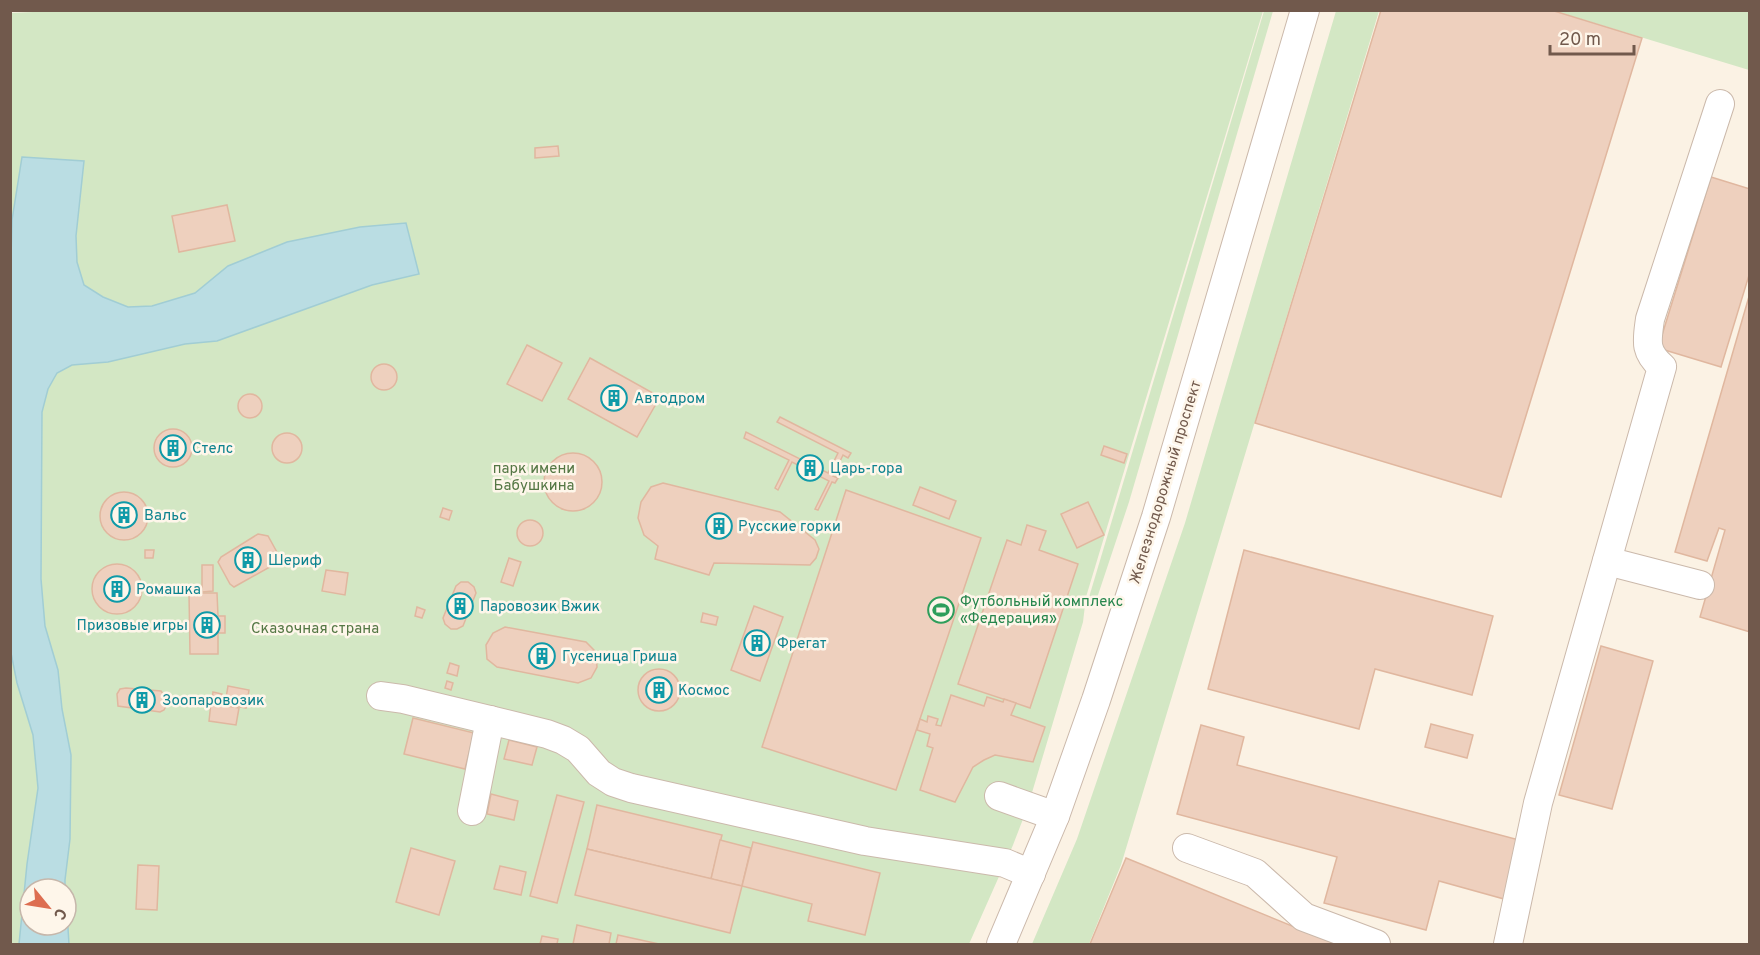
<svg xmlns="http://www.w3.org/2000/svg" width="1760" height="955" font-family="Overpass,sans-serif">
<rect width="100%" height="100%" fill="#fbf2e4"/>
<g fill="#d3e7c4" fill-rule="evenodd">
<path d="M78,10l1185,1 -177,586 -3,25 -55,184 -15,39 -44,99h-958l-1,-931zM30,889h36v36h-36z"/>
<path d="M1264,11h9l-144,491 -35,105 -7,-3z"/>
<path d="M1336,11h43l-258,854 -32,79h-57l45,-105 108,-316z"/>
<path d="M1555,11h194v59z"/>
</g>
<path fill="#badde3" stroke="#a1cdd4" stroke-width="1.5" d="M22,157l62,4 -8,75 1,26 7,23 19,12 25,10 24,-1 43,-13 33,-27 59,-24 73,-15 46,-4 13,51 -47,11 -155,56 -32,3 -77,18 -36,3 -15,8 -9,16 -6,23 -1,167 4,47 13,44 4,39 9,46 -1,84 -5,41v9h-35v36h36v-28l3,47h-50l8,-80 11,-76 -5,-53 -16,-52 -7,-35 1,-390 1,-38z"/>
<g fill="#eed0be" stroke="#e0b79f" stroke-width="1.5">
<path d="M1381,10h170l91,28 -141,459 -246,-74z"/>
<path d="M558,146l1,10 -24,2v-10z"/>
<path d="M1711,177l39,12v83l-29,95 -63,-19z"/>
<path d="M227,205l8,36 -56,11 -7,-36z"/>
<path d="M1750,293v339l-50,-15 25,-87 -6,-2 -12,33 -32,-9z"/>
<path d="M527,345l35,18 -20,38 -35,-17z"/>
<path d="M590,358l70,39 -23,40 -69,-38z"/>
<circle cx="384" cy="377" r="13"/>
<circle cx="250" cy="406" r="12"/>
<path d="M780,417l71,36 -3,5 -5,-3 -10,21 5,2 -3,5 -3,-1 -14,28 -3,-1 14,-28 -37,-19 -14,28 -3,-2 14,-28 -45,-22 2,-6 82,41 10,-20 -61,-31z"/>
<circle cx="173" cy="448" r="19"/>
<circle cx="287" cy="448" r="15"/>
<path d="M1104,446l23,8 -3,9 -23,-8z"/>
<circle cx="573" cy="482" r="29"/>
<path d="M663,483l117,29 35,28 4,9 -3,9 -6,7 -96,-2 -5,12 -54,-16 3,-13 -14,-11 -6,-17 3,-16 10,-15z"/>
<path d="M920,487l36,14 -7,18 -36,-14z"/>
<path d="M846,490l135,48 -85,252 -134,-43z"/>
<circle cx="124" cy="516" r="24"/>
<path d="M1088,502l16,33 -27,13 -16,-34z"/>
<path d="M443,508l9,3 -3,9 -9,-3z"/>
<circle cx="530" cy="533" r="13"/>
<path d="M1027,525l19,6 -7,19 39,14 -48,144 -72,-24 49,-144 14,5z"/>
<path d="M258,534l10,2 10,18 1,5 -2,4 -43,24 -4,-3 -12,-22 3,-5z"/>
<path d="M145,550h9l-1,8h-8z"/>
<path d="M1244,550l249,66 -21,79 -97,-26 -16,60 -151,-40z"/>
<path d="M509,558l12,4 -8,24 -12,-4z"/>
<circle cx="117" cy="589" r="25"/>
<path d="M202,565h11v26l-11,1z"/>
<path d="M326,570l22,3 -3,22 -23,-4z"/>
<path d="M461,582h7l6,5 2,6 -13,33 -6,3h-6l-6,-5 -2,-6 13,-32z"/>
<path d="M189,593h28l1,23h7v17h-7v21h-28z"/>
<path d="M754,606l29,11 -23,64 -29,-11z"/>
<path d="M417,607l8,3 -3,8 -7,-2z"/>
<path d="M703,613l15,4 -2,8 -15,-3z"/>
<path d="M505,627l81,15 10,10 1,15 -6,11 -13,5 -81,-16 -10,-8 -1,-14 7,-12z"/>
<path d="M1601,646l52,15 -41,148 -53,-14z"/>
<path d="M450,663l9,3 -2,10 -10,-3z"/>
<circle cx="659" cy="690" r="21"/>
<path d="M447,681l6,2 -2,7 -6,-2z"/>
<path d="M228,686l21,4 -3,18 -21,-4z"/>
<path d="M126,688l35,3 6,8 -1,7 -2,4 -4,2 -42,-6 -1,-12 3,-5z"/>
<path d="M213,692l9,2 -1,8 -9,-1z"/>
<path d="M951,695l33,11 3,-9 16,5 1,-3 12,4 -5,12 34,12 -12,35 -38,-7 -11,5 -11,7 -18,35 -35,-12 13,-42 -6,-2 3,-12 -13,-4 3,-11 7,3 1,-6 10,3 -2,6 5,1z"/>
<path d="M211,703l28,5 -3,17 -27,-4z"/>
<path d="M413,718l61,15 -9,36 -61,-15z"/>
<path d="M1431,724l42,11 -6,23 -42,-11z"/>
<path d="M1201,725l43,12 -7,28 282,75 -15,59 -65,-18 -13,49 -102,-27 13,-46 -160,-43z"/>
<path d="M509,740l28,7 -5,18 -28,-6z"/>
<path d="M491,794l27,7 -4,19 -27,-6z"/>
<path d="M557,795l27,7 -27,101 -27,-7z"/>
<path d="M597,805l125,30 -11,44 -124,-30z"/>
<path d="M720,840l31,8 -9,38 -31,-7z"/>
<path d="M753,842l127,31 -15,62 -57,-14 4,-17 -70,-18z"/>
<path d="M411,848l44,13 -16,54 -43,-13z"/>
<path d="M587,849l155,37 -12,47 -155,-38z"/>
<path d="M1126,858l210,86h-246z"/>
<path d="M138,865l21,1 -2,44 -21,-1z"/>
<path d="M500,866l26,6 -5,23 -27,-6z"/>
<path d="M577,925l34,8 -2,11h-36z"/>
<path d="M618,935l41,9h-43z"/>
<path d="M542,936l16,3 -1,5h-17z"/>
</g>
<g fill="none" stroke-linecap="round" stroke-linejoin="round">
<g stroke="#cbb9ab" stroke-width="30">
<g id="minor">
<path d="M1607,561l93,24"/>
<path d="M381,696l22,3 144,35 16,6 15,9 21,24 14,9 18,6 234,53 140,22 26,11"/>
<path d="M999,796l56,20"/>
<path d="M472,811l18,-91"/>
<path d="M1187,848l68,25 49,44 72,27"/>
<path d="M1001,944l54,-128 41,-116 60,-183 149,-507"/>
<path d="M1508,944l30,-141 124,-436c-18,-16 -15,-26 -12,-48l70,-215"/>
</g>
</g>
<use href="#minor" stroke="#fff" stroke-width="28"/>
</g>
<defs>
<g id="building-ring" transform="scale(1.35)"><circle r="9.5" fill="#fef6ea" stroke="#0f9aa8" stroke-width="1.5"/><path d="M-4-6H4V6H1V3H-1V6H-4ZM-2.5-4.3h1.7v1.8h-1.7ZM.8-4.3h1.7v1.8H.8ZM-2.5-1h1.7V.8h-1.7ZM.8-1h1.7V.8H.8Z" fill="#0f9aa8"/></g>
<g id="stadium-ring" transform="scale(1.35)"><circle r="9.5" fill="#fef6ea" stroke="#2e9e5b" stroke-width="1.5"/><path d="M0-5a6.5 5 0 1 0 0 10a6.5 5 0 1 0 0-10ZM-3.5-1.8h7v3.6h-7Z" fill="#2e9e5b"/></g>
</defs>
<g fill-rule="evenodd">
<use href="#building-ring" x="614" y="398"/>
<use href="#building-ring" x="173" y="448"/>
<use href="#building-ring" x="810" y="468"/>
<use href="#building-ring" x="124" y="515"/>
<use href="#building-ring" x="719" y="526"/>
<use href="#building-ring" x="248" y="560"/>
<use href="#building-ring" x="117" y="589"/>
<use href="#building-ring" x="460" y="606"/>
<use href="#stadium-ring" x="941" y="610"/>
<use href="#building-ring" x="207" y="625"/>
<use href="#building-ring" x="757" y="643"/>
<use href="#building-ring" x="542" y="656"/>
<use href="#building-ring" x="659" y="690"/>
<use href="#building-ring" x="142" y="700"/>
</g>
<g text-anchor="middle" stroke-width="5" stroke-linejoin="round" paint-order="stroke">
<g font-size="15" fill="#0d838f" stroke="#fef6ea" text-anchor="start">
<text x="634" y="403">Автодром</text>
<text x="192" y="453">Стелс</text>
<text x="830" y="473">Царь-гора</text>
<text x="144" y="520">Вальс</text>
<text x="738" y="531">Русские горки</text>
<text x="268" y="565">Шериф</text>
<text x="136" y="594">Ромашка</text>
<text x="480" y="611">Паровозик Вжик</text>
<text x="188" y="630" text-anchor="end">Призовые игры</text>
<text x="777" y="648">Фрегат</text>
<text x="562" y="661">Гусеница Гриша</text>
<text x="678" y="695">Космос</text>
<text x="162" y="705">Зоопаровозик</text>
</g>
<g font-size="15" fill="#547744" stroke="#fef6ea">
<text x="534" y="473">парк имени<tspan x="534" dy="17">Бабушкина</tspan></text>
<text x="315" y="633">Сказочная страна</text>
</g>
<g font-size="15" fill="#71594c" stroke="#fef6ea">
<text transform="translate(1165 482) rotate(-73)" y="5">Железнодорожный проспект</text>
</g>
<g font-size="15" fill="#27864d" stroke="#fef6ea" text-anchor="start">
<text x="960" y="606">Футбольный комплекс<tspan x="960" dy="17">«Федерация»</tspan></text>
</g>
</g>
<rect width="1760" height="955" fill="none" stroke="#71594c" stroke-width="24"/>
<g transform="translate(48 907) rotate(120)"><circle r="28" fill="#fef6ea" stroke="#c6b7ab" stroke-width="1.5"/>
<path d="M0-4.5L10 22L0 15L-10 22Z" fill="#dd6e51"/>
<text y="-9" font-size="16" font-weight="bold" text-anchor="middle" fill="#71594c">С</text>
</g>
<path d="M1550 45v9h84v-9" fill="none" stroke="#71594c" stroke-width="3"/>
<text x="1559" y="45" font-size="18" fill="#71594c" stroke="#fef6ea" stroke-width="4.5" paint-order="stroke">20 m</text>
</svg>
